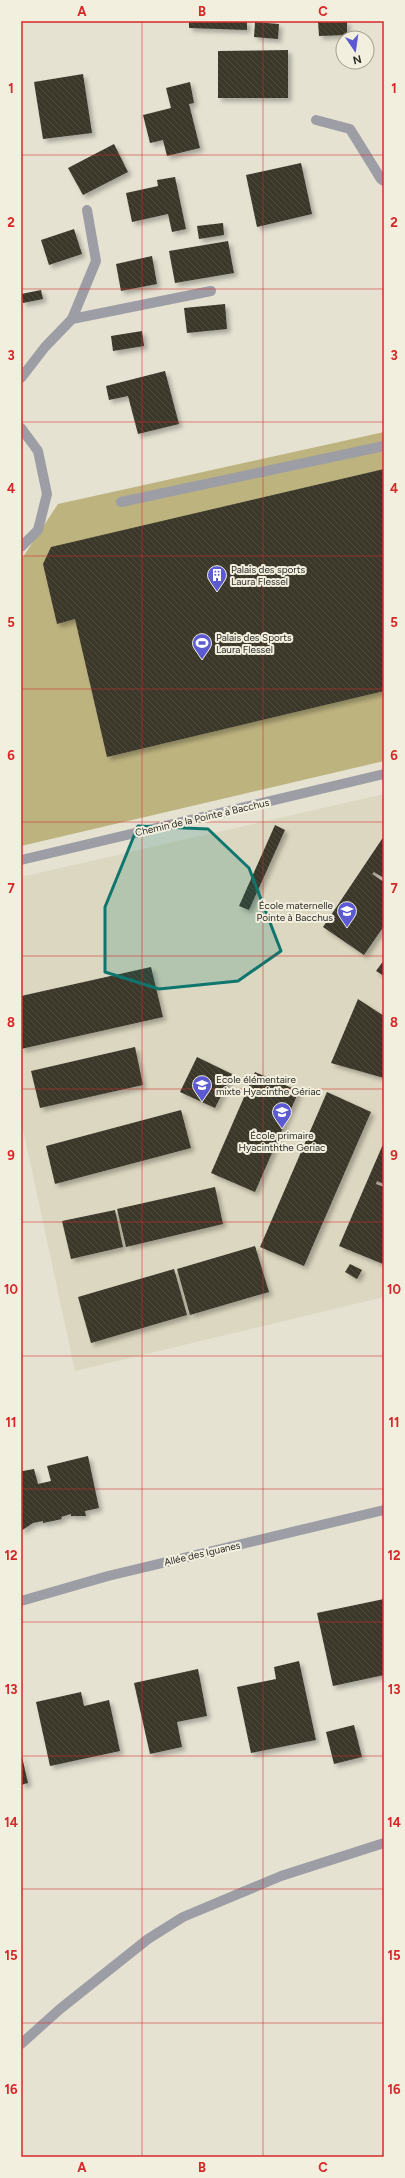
<svg xmlns="http://www.w3.org/2000/svg" width="405" height="2178" font-family="Figtree,sans-serif">
<defs>
<pattern id="building-back-hatch" width="6" height="6" patternUnits="userSpaceOnUse"><rect width="6" height="6" fill="#3a372b"/><path d="M-1 5l2 2M0 0l6 6M5-1l2 2" fill="none" stroke="#4e4c41"/></pattern>
<filter id="shadow"><feDropShadow dx="3.5" dy="3.5" stdDeviation="2" flood-color="#0004"/></filter>
</defs>
<rect width="100%" height="100%" fill="#e5e2d2"/>
<path fill="#dcd7c0" d="M384,794v503l-309,74 -54,-251v-243z"/>
<path fill="#bdb37f" d="M384,432v329l-363,85v-286l37,-56z"/>
<g fill="url(#building-back-hatch)" filter="url(#shadow)">
<path d="M189,21h58v9l-58,-2z"/>
<path d="M318,21h29v14l-28,1z"/>
<path d="M255,22l24,2 -1,15 -24,-2z"/>
<path d="M288,50v48h-70v-47z"/>
<path d="M83,74l9,59 -49,6 -9,-57z"/>
<path d="M190,82l4,21 -5,1 11,44 -33,8 -4,-16 -13,3 -7,-28 28,-7 -5,-20z"/>
<path d="M114,144l14,28 -45,23 -15,-27z"/>
<path d="M301,163l11,51 -55,13 -11,-52z"/>
<path d="M175,177l11,52 -14,3 -4,-18 -36,8 -6,-29 32,-7 -1,-6z"/>
<path d="M223,223l1,12 -25,4 -2,-13z"/>
<path d="M74,229l8,25 -33,11 -8,-25z"/>
<path d="M228,241l6,32 -59,10 -6,-32z"/>
<path d="M152,256l5,28 -36,7 -5,-27z"/>
<path d="M41,290l2,9 -20,4 -2,-9z"/>
<path d="M225,304l2,25 -40,4 -3,-25z"/>
<path d="M142,331l2,15 -31,5 -2,-15z"/>
<path d="M165,371l14,53 -41,10 -10,-38 -19,4 -3,-14z"/>
<path d="M384,469v222l-277,66 -32,-138 -18,5 -14,-60 8,-17z"/>
<path d="M275,825l10,5 -36,80 -10,-4z"/>
<path d="M384,836v42l-10,-6 -2,2 12,8v44l-20,29 -41,-28z"/>
<path d="M384,960v16l-8,-5z"/>
<path d="M151,967l12,50 -142,32v-53z"/>
<path d="M358,999l26,17v62l-53,-15z"/>
<path d="M135,1047l8,38 -103,23 -9,-37z"/>
<path d="M197,1057l35,17 -17,34 -35,-16z"/>
<path d="M255,1072l44,19 -44,101 -44,-19z"/>
<path d="M327,1092l44,20 -67,154 -44,-19z"/>
<path d="M181,1110l10,38 -136,36 -9,-38z"/>
<path d="M384,1142v42l-7,-3 -1,3 8,3 -1,77 -44,-18z"/>
<path d="M215,1187l8,37 -97,23 -9,-38z"/>
<path d="M115,1210l8,37 -52,12 -9,-38z"/>
<path d="M255,1246l14,46 -79,23 -13,-46z"/>
<path d="M350,1264l12,6 -5,9 -12,-7z"/>
<path d="M174,1269l13,46 -96,28 -13,-46z"/>
<path d="M88,1456l11,52 -14,3 1,5h-15v-2l-10,3 1,2 -19,4v-2l-10,2 -12,8v-61l2,1 11,-2 4,15 13,-3 -4,-15z"/>
<path d="M384,1599v76l-51,11 -16,-73z"/>
<path d="M299,1661l17,79 -65,13 -14,-66 39,-8 -2,-12z"/>
<path d="M198,1669l9,47 -30,6 5,25 -32,7 -16,-71z"/>
<path d="M81,1692l3,14 25,-6 11,51 -70,15 -14,-64z"/>
<path d="M354,1725l8,32 -28,7 -8,-32z"/>
<path d="M21,1752l7,31 -7,2z"/>
</g>
<g fill="none" stroke-linecap="round" stroke-linejoin="round">
<g stroke="#9d9ea5" stroke-width="10">
<path d="M316,120l34,9 31,50 3,2"/>
<path d="M72,319l139,-28"/>
<path d="M21,378l24,-31 27,-28 24,-58 -9,-51"/>
<path d="M121,502l263,-56"/>
</g>
<g stroke="#9d9ea5" stroke-width="10">
<path d="M21,428l17,23 9,43 -9,36 -17,17"/>
<path d="M21,860l363,-86"/>
<path d="M21,1601l87,-25 276,-66"/>
<path d="M21,2044l39,-35 88,-70 35,-22 98,-41 103,-33"/>
</g>
</g>
<path fill="#0f766e" fill-opacity="0.2" stroke="#0f766e" stroke-width="3" stroke-linejoin="round" d="M138,826l70,3 41,39 32,83 -43,30 -79,8 -54,-17v-65z"/>
<path fill="none" stroke="#d62828" stroke-width="1" stroke-opacity="0.55" d="M142,21v2136M263,21v2136M21,155h363M21,289h363M21,422h363M21,556h363M21,689h363M21,822h363M21,956h363M21,1089h363M21,1222h363M21,1356h363M21,1489h363M21,1622h363M21,1756h363M21,1889h363M21,2023h363"/>
<defs>
<g id="building-pin" transform="scale(1)"><path d="M0 17L-7.5 6A9.5 9.5 0 1 1 7.5 6Z" fill="#5b5ad2" stroke="#f2efdf"/><path d="M-4-6H4V6H1V3H-1V6H-4ZM-2.5-4.3h1.7v1.8h-1.7ZM.8-4.3h1.7v1.8H.8ZM-2.5-1h1.7V.8h-1.7ZM.8-1h1.7V.8H.8Z" fill="#fff"/></g>
<g id="stadium-pin" transform="scale(1)"><path d="M0 17L-7.5 6A9.5 9.5 0 1 1 7.5 6Z" fill="#5b5ad2" stroke="#f2efdf"/><path d="M0-5a6.5 5 0 1 0 0 10a6.5 5 0 1 0 0-10ZM-3.5-1.8h7v3.6h-7Z" fill="#fff"/></g>
<g id="school-pin" transform="scale(1)"><path d="M0 17L-7.5 6A9.5 9.5 0 1 1 7.5 6Z" fill="#5b5ad2" stroke="#f2efdf"/><path d="M0-5L7-2L0 1L-7-2ZM-4 1L0 2.5L4 1V4Q0 6-4 4Z" fill="#fff"/></g>
</defs>
<g fill-rule="evenodd">
<use href="#building-pin" x="217" y="575"/>
<use href="#stadium-pin" x="202" y="643"/>
<use href="#school-pin" x="347" y="911"/>
<use href="#school-pin" x="202" y="1085"/>
<use href="#school-pin" x="282" y="1112"/>
</g>
<g text-anchor="middle" stroke-width="4" stroke-linejoin="round" paint-order="stroke">
<g font-size="10" fill="#2d2c26" stroke="#f2efdf" text-anchor="start">
<text x="231" y="573">Palais des sports<tspan x="231" dy="12">Laura Flessel</tspan></text>
<text x="216" y="641">Palais des Sports<tspan x="216" dy="12">Laura Flessel</tspan></text>
<text x="333" y="909" text-anchor="end">École maternelle<tspan x="333" dy="12">Pointe à Bacchus</tspan></text>
<text x="216" y="1083">Ecole élémentaire<tspan x="216" dy="12">mixte Hyacinthe Gériac</tspan></text>
<text x="282" y="1139" text-anchor="middle">École primaire<tspan x="282" dy="12">Hyacinththe Geriac</tspan></text>
</g>
<g font-size="10" fill="#2d2c26" stroke="#f2efdf">
<text transform="translate(202 817) rotate(-13)" y="4">Chemin de la Pointe à Bacchus</text>
<text transform="translate(202 1553) rotate(-13)" y="4">Allée des Iguanes</text>
</g>
</g>
<rect width="405" height="2178" fill="none" stroke="#f2efdf" stroke-width="44"/>
<g transform="translate(355 50) rotate(167)"><circle r="19" fill="#f2efdf" stroke="#a3a195"/>
<path d="M0-3L7 15L0 10L-7 15Z" fill="#5b5ad2"/>
<text y="-6" font-size="11" font-weight="bold" text-anchor="middle" fill="#2d2c26">N</text>
</g>
<rect x="22" y="22" width="361" height="2134" fill="none" stroke="#d62828" stroke-width="1.5"/>
<g font-size="13" text-anchor="middle" font-weight="bold" fill="#d62828">
<text x="82" y="16">A</text>
<text x="202" y="16">B</text>
<text x="323" y="16">C</text>
<text x="11" y="93">1</text>
<text x="394" y="93">1</text>
<text x="11" y="227">2</text>
<text x="394" y="227">2</text>
<text x="11" y="360">3</text>
<text x="394" y="360">3</text>
<text x="11" y="493">4</text>
<text x="394" y="493">4</text>
<text x="11" y="627">5</text>
<text x="394" y="627">5</text>
<text x="11" y="760">6</text>
<text x="394" y="760">6</text>
<text x="11" y="893">7</text>
<text x="394" y="893">7</text>
<text x="11" y="1027">8</text>
<text x="394" y="1027">8</text>
<text x="11" y="1160">9</text>
<text x="394" y="1160">9</text>
<text x="11" y="1294">10</text>
<text x="394" y="1294">10</text>
<text x="11" y="1427">11</text>
<text x="394" y="1427">11</text>
<text x="11" y="1560">12</text>
<text x="394" y="1560">12</text>
<text x="11" y="1694">13</text>
<text x="394" y="1694">13</text>
<text x="11" y="1827">14</text>
<text x="394" y="1827">14</text>
<text x="11" y="1960">15</text>
<text x="394" y="1960">15</text>
<text x="11" y="2094">16</text>
<text x="394" y="2094">16</text>
<text x="82" y="2172">A</text>
<text x="202" y="2172">B</text>
<text x="323" y="2172">C</text>
</g>
</svg>
